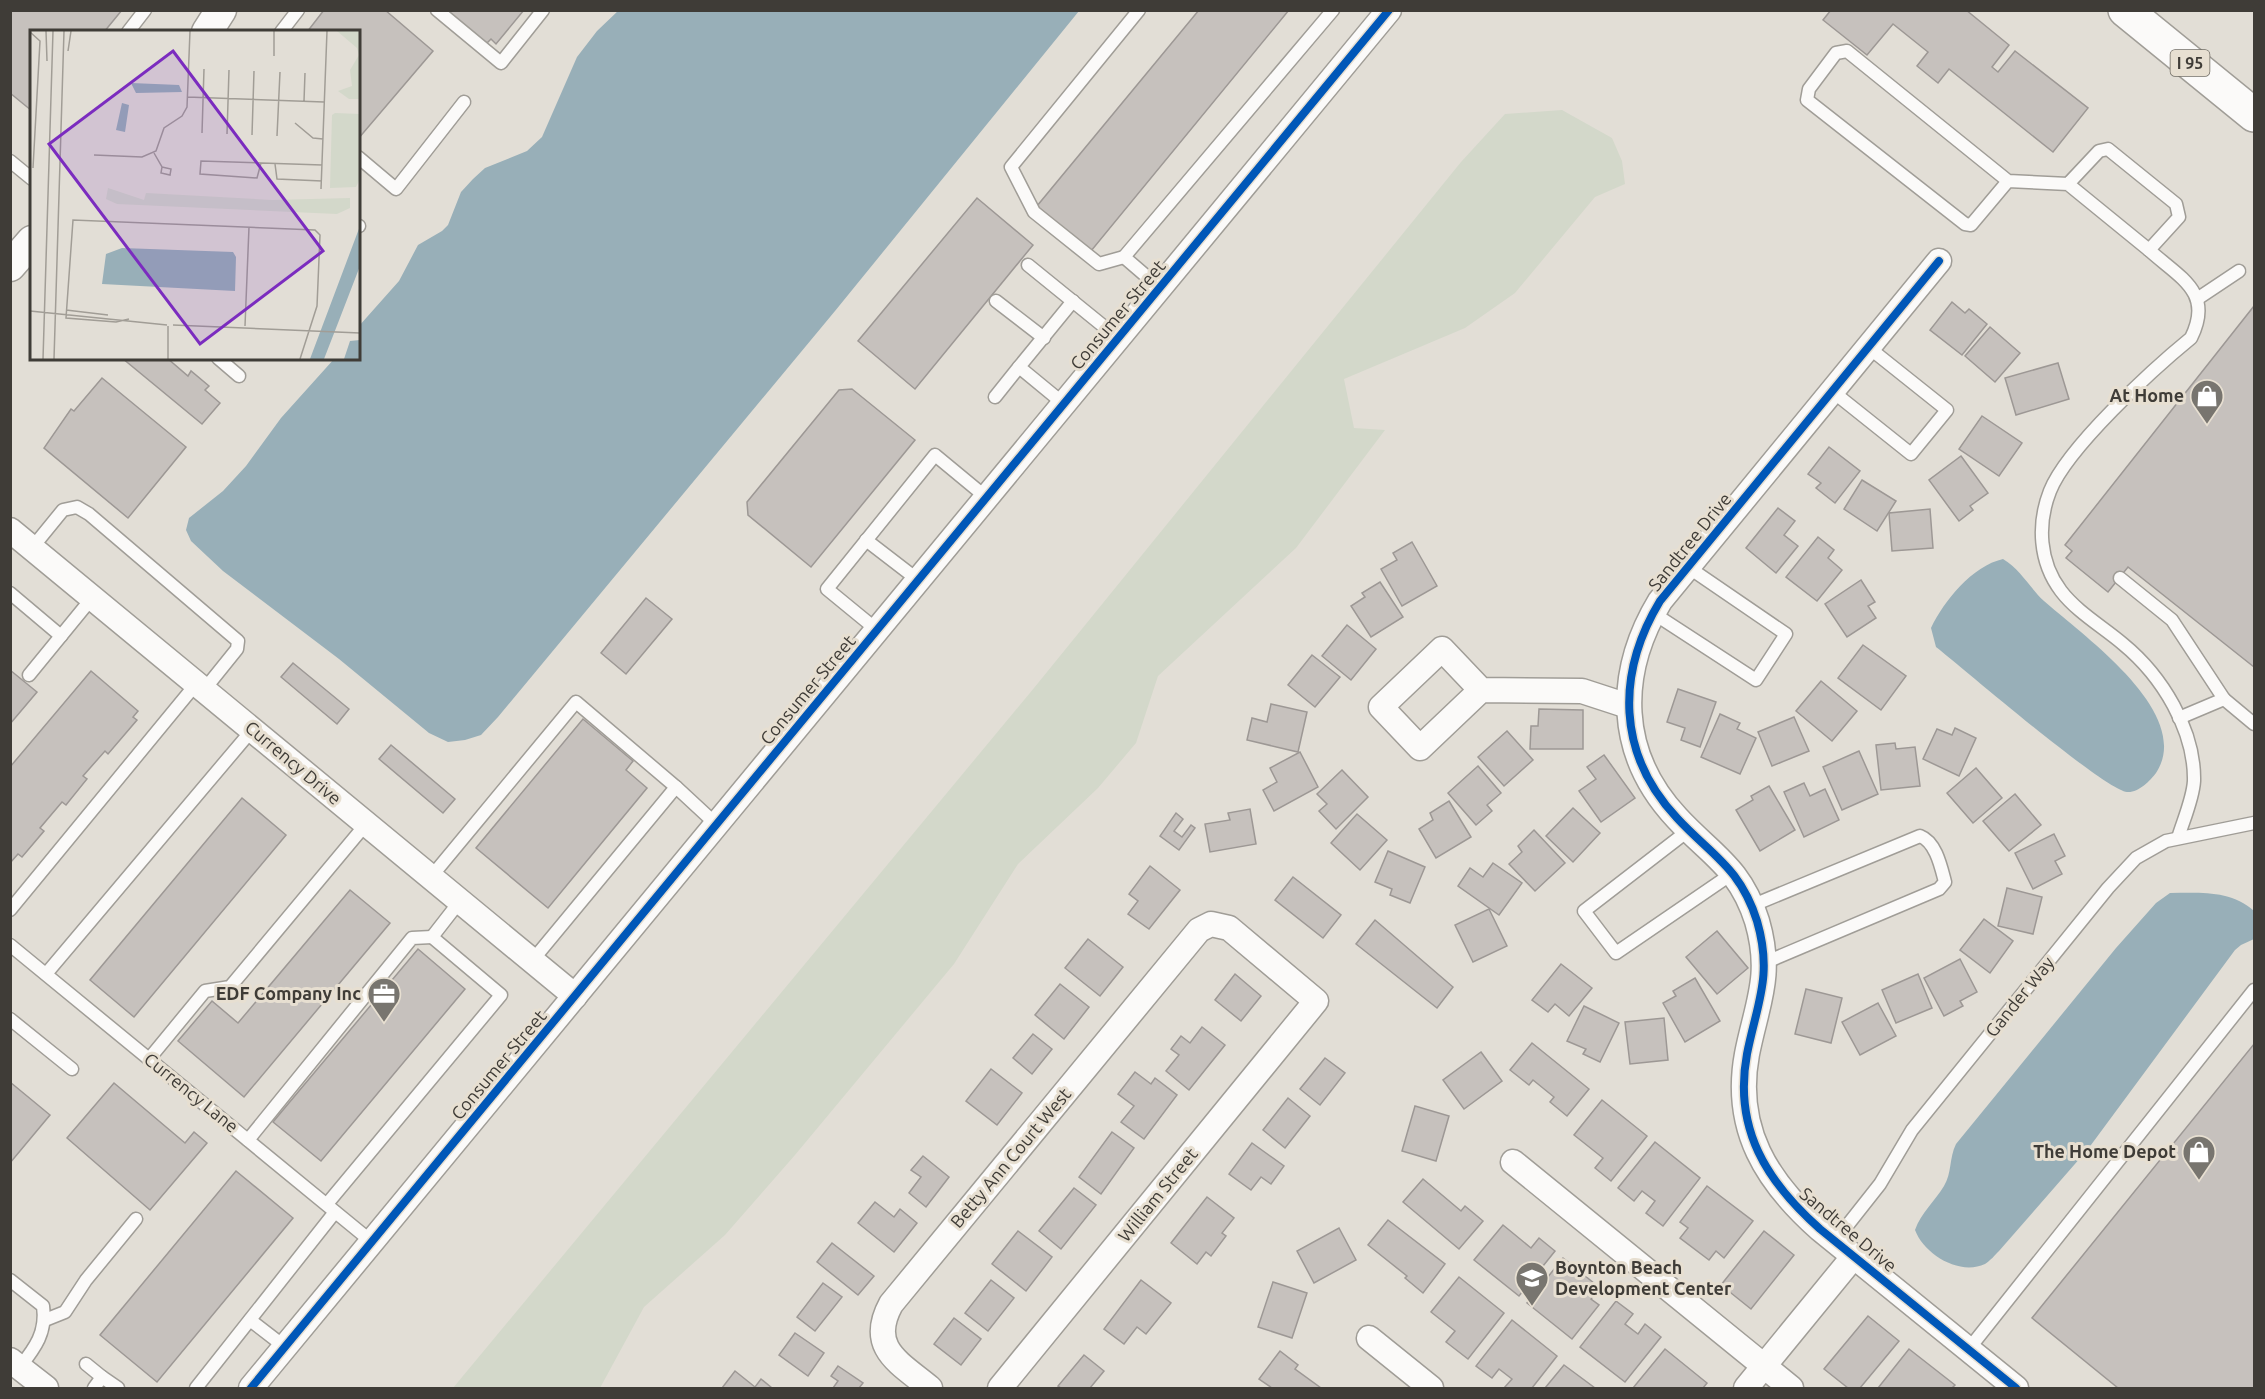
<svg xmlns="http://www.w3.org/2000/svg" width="2265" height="1399" font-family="Ubuntu,sans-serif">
<rect width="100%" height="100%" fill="#e2ded6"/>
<path fill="#d3d8ca" d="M1562,110l50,28 10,23 3,23 -30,13 -80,96 -50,35 -121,51 10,49 31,2 -89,118 -138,128 -22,67 -38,45 -80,76 -64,100 -159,191 -70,80 -81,72 -44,81h-147l581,-700 427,-526 44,-48z"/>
<g fill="#98afb8">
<path d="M619,10l460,1 -244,300 -337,406 -17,18 -16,5 -17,2 -19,-9 -90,-74 -116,-88 -32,-30 -5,-11 3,-12 34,-27 23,-25 35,-48 53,-59 24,-1 1,-32 40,-45 19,-36 24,-14 6,-6 13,-33 12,-13 12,-11 42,-17 15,-14 35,-80 20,-26z"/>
<path d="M2003,559c18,11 26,28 41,42 38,34 151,112 112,172 -6,8 -18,20 -29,19 -24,-3 -163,-123 -191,-145l-5,-19c13,-27 41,-62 72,-69z"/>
<path d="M2170,893c30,0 61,-3 84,18v28l-13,6 -6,5 -147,199 -89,102c-4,4 -9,10 -14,13 -26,12 -61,-10 -70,-34 6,-17 20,-29 29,-44 8,-13 5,-28 12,-42l160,-196 40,-45z"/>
</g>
<g fill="#c6c1bd" stroke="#9d9895" stroke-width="1.5">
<path d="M10,10h112l-18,22h-72v79l-22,-18z"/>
<path d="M324,10h61l48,41 -75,88v-107h-51z"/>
<path d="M446,10h78l-28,34 -5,-5 -5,5z"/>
<path d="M1199,10h90l-198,241 -54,-45z"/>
<path d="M1831,10h135l43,35 -17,22 6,5 17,-21 73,57 -35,44 -104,-83 -11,14 -21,-17 11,-14 -35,-28 -26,31 -44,-35z"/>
<path d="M977,198l56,47 -118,144 -57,-48z"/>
<path d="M1952,302l13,11 4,-4 18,15 -25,31 -32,-25z"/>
<path d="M2254,306v361l-126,-100 -20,25 -42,-34 6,-7 -7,-6z"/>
<path d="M1990,327l30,26 -25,29 -30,-26z"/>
<path d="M122,358h45l21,18 3,-5 18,15 -4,4 15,13 -18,21z"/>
<path d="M2058,363l11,36 -53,16 -11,-37z"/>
<path d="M102,378l84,69 -58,71 -84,-70 27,-39 3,2z"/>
<path d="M852,389l63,51 -104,127 -63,-52 -1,-13 92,-112z"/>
<path d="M1982,416l40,27 -23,33 -40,-27z"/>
<path d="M1829,447l31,24 -25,32 -19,-15 5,-5 -13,-9z"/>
<path d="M1961,456l27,37 -18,13 3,4 -14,11 -30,-41z"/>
<path d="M1862,480l34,21 -19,30 -33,-22z"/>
<path d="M1778,508l17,13 -11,14 14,11 -22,27 -30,-25z"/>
<path d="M1930,509l3,39 -41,3 -3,-38z"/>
<path d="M1818,537l16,13 -6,8 14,12 -25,31 -31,-24z"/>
<path d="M1412,542l25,44 -35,20 -21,-37 16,-9 -4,-7z"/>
<path d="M1861,580l14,22 -7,4 8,12 -29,19 -22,-33z"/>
<path d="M1380,582l23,35 -32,20 -20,-31 14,-9 -3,-4z"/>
<path d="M646,598l26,21 -46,55 -25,-21z"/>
<path d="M1347,625l29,24 -25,31 -29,-24z"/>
<path d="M1863,645l43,31 -25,34 -43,-32z"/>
<path d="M1312,655l28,22 -25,30 -27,-22z"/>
<path d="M293,663l56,46 -12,15 -56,-47z"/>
<path d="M10,670l27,22 -27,32z"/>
<path d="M91,671l47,40 -5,6 4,3 -29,34 -3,-3 -22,25 4,3 -21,26 -4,-3 -22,26 4,3 -22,26 -4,-3 -8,9v-96z"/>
<path d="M1821,681l36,30 -25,30 -36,-30z"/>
<path d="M1678,689l38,13 -16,45 -19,-7 4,-12 -18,-6z"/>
<path d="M1271,704l36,8 -9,40 -51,-12 5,-22 15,4z"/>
<path d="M1539,709l44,1v39h-53l1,-23h7z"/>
<path d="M1720,714l20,9 -3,6 19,9 -16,36 -39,-17z"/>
<path d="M1794,717l15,34 -37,15 -14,-34z"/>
<path d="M583,719l50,42 -7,9 21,18 -99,120 -72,-60z"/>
<path d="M1955,728l21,10 -17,38 -36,-17 14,-30 15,6z"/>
<path d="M1507,731l26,29 -29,26 -26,-29z"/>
<path d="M1895,743l1,6 19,-2 5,39 -39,4 -5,-45z"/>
<path d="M391,745l64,54 -12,14 -64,-54z"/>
<path d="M1859,751l19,43 -36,16 -19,-43z"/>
<path d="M1300,752l18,35 -44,24 -11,-21 14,-8 -7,-14z"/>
<path d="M1604,755l31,43 -34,24 -22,-31 17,-12 -9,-12z"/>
<path d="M1478,766l23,27 -14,12 5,6 -16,14 -28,-32z"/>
<path d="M1976,768l26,30 -29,25 -26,-30z"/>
<path d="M1342,770l26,27 -32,32 -17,-18 8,-7 -10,-10z"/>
<path d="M1804,783l6,13 15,-7 14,31 -35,17 -20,-45z"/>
<path d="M1769,786l26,44 -35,21 -24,-41 17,-10 -2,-4z"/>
<path d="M2015,794l26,31 -32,26 -26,-30z"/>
<path d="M242,798l44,37 -152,182 -44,-37z"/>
<path d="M1449,801l22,36 -35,21 -17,-29 14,-9 -3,-7z"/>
<path d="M1573,808l27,25 -27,29 -27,-26z"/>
<path d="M1250,809l6,35 -46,8 -5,-28 25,-4 -2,-7z"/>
<path d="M1176,813l7,6 -9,12 8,6 9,-12 4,3 -16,22 -19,-14z"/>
<path d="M1357,814l30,26 -27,30 -29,-27z"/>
<path d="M1534,830l31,33 -30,28 -26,-27 13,-12 -4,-6z"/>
<path d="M2054,834l11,22 -10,5 7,13 -29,15 -18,-36z"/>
<path d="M1388,851l37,16 -15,36 -20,-8 2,-6 -17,-7z"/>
<path d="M1493,863l29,20 -23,32 -41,-29 12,-18 13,9z"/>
<path d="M1150,866l30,24 -31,39 -21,-15 10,-13 -9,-7z"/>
<path d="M1293,877l48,38 -18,23 -48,-38z"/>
<path d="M2007,888l35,9 -9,37 -35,-8z"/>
<path d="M350,890l40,33 -146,174 -66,-56 34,-40 26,22z"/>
<path d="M1489,909l18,37 -34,16 -18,-37z"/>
<path d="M1984,919l29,22 -23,32 -30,-23z"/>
<path d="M1375,920l78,67 -16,21 -81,-64z"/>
<path d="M1717,931l31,37 -31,26 -31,-37z"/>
<path d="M1088,939l35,28 -23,29 -35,-28z"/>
<path d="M418,949l47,40 -144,172 -48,-39z"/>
<path d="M1960,959l17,33 -17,9 3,5 -19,10 -20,-38z"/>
<path d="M1561,964l31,24 -23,28 -14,-12 -7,8 -16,-12z"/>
<path d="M1235,974l26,22 -20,25 -26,-21z"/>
<path d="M1918,974l14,34 -36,15 -14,-33z"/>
<path d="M1695,978l25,43 -35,21 -22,-39 13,-7 -3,-5z"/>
<path d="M1060,984l29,23 -25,32 -29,-24z"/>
<path d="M1806,989l36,9 -11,45 -36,-9z"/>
<path d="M1878,1003l18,33 -36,19 -18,-33z"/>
<path d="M1584,1006l35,17 -19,39 -17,-8 3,-5 -19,-8z"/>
<path d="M1664,1018l4,42 -38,4 -5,-42z"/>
<path d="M1202,1027l23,18 -36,45 -23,-19 13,-16 -8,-6 10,-13 9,7z"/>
<path d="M1033,1034l19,15 -20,25 -19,-16z"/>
<path d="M1532,1043l57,46 -22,27 -17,-14 4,-5 -21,-17 -4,5 -19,-15z"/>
<path d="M2254,1044v344h-136l-86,-70z"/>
<path d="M1481,1052l21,29 -38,28 -21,-29z"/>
<path d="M1325,1058l20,15 -25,32 -20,-16z"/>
<path d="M991,1069l31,24 -25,32 -31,-24z"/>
<path d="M1135,1072l16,12 4,-6 22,17 -33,44 -23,-17 13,-16 -16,-12z"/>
<path d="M10,1082l40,33 -40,48z"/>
<path d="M114,1083l71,60 9,-11 13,11 -57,67 -83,-72z"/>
<path d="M1288,1098l22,18 -25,32 -22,-18z"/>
<path d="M1602,1100l45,36 -36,45 -16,-13 8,-10 -29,-23z"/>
<path d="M1415,1106l34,10 -13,45 -34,-10z"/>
<path d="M1112,1132l22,16 -33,46 -22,-17z"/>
<path d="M1655,1142l45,36 -37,48 -17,-13 9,-12 -13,-10 -8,10 -16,-13z"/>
<path d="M1252,1143l32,23 -13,18 -10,-7 -10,13 -22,-16z"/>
<path d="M923,1156l26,21 -23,30 -17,-14 12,-16 -10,-7z"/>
<path d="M236,1171l57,47 -136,164 -57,-47z"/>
<path d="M1423,1179l38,32 4,-5 18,15 -24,28 -56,-47z"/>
<path d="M1707,1186l46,35 -29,37 -8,-7 -7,9 -29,-22 8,-10 -8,-6z"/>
<path d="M1074,1188l22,17 -35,44 -22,-18z"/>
<path d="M1207,1197l27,21 -12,15 4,3 -15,20 -5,-4 -9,12 -26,-21z"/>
<path d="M875,1202l19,15 6,-8 17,14 -23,29 -36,-29z"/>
<path d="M1388,1220l57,44 -22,29 -18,-15 2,-2 -39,-31z"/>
<path d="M1503,1225l28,23 8,-10 16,13 -36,45 -45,-36z"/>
<path d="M1339,1228l17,32 -42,23 -17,-32z"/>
<path d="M1018,1231l34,26 -26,34 -34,-27z"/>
<path d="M1764,1231l30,24 -43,54 -30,-24z"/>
<path d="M832,1243l42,33 -16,19 -41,-33z"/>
<path d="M1563,1258l37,30 -9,11 8,6 -27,34 -45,-36z"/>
<path d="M1459,1277l45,36 -36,46 -22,-17 9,-11 -24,-19z"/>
<path d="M991,1280l23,18 -26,33 -23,-18z"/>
<path d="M1141,1280l30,23 -25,31 -9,-7 -13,17 -20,-15z"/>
<path d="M1273,1282l34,11 -15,45 -34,-11z"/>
<path d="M823,1283l19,14 -27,34 -18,-14z"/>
<path d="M1616,1301l17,13 -8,10 13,10 7,-10 16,13 -36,45 -45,-35z"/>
<path d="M1868,1316l31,25 -39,47h-12l-24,-19z"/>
<path d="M954,1318l27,21 -20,26 -27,-21z"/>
<path d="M1512,1320l45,36 -25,32h-28l8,-9 -13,-10 -7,9 -16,-12z"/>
<path d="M795,1333l29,20 -16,23 -29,-21z"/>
<path d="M1665,1349l42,34 -4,5h-70z"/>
<path d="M1909,1349l46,36 -3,3h-74z"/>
<path d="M1280,1351l18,14 -3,4 26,19h-49l-13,-9z"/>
<path d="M1084,1355l20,16 -14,17h-29l-3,-2z"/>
<path d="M1564,1365l31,23h-50z"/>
<path d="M838,1366l25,17 -4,5h-26l5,-7 -7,-5z"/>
<path d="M735,1371l20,16 6,-8 11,9h-50z"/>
</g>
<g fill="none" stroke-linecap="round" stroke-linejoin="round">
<g stroke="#a09d97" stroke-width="15">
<g id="service">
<path d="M437,10l64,53 42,-53"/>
<path d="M128,32l17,-22"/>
<path d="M281,32l17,-22"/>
<path d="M358,157l38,32 68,-87"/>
<path d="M10,161l22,18"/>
<path d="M2008,181l-161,-130 -11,2 -27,36 -2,11 158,124 6,1 37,-44 60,3 31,-33 9,-2 68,55 3,13 -30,33 -81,-66"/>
<path d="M358,226h1"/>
<path d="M2149,250c31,28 65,42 42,88 -38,31 -124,110 -141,153 -13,33 -11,71 11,100 16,21 42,36 62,53 39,32 72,86 71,137 -1,18 -11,40 -16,57"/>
<path d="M1124,257l-25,7 -65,-52 -23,-45 128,-157"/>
<path d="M1028,265l90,73"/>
<path d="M1160,288l-36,-31 209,-247"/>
<path d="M2197,299l42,-28"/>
<path d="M996,301l48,37"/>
<path d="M218,358l21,18"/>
<path d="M1832,391l79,63 36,-44 -79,-63"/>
<path d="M995,397l24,-30"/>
<path d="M1064,404l-45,-37 54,-66"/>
<path d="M866,540l52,40"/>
<path d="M32,548l31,-38 14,-3 12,7 149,127 -1,8 -33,41"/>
<path d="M2120,578l52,42 52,79"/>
<path d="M10,593l51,43"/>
<path d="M1653,613l103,67 30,-46 -98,-67"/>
<path d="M877,630l-50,-41 108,-134 52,43"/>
<path d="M29,675l63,-77"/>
<path d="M2179,718l45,-19 30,25"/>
<path d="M1689,830l-105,81 32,42 117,-80"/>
<path d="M431,877l145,-175 100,85"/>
<path d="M1751,906l169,-70c16,6 21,31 25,46l-6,7 -175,74"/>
<path d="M10,910l186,-226"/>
<path d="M10,945l362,297"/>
<path d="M532,961l144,-174 41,38"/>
<path d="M46,974l206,-244"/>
<path d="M10,1019l62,50"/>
<path d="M149,1059l56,-68 25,-4 136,-163"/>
<path d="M248,1140l164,-202 20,-1"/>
<path d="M327,1204l174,-209 -69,-58 28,-36"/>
<path d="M1835,1241l45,-57 32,-54 196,-242 28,-30 30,-17 88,-18"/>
<path d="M10,1280l33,26c4,26 -8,42 -23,61"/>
<path d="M45,1320l20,-8 21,-32 50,-61"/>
<path d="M250,1320l35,27"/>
<path d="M1968,1350l286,-360"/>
<path d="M86,1364l16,13"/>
<path d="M94,1388l8,-11 16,11"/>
<path d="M196,1388l139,-176"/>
</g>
</g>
<g stroke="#a09d97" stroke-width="27">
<g id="minor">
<path d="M1939,261l-279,340c-44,73 -43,153 17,217 34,37 63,49 80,103 16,55 0,82 -10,133 -14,75 20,128 73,175l196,159"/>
<path d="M10,530l565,466"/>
<path d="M1481,690l-61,58 -39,-41 61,-58 39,41 101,1 46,15"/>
<path d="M1513,1162l278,226"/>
<path d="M1369,1338l62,50"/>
<path d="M10,1360l36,28"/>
<path d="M251,1388l1138,-1378"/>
<path d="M930,1388c-30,-25 -63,-40 -39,-84l308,-374 12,-6 18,4 87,73 -316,387"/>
<path d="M1746,1388l108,-132"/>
</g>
</g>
<g stroke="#a09d97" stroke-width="33">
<g id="tertiary">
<path d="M207,32l14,-22"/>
<path d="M10,266l22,-25"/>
</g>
</g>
<g stroke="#a09d97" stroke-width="36">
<path id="motorway" d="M2125,10l129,105"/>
</g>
<use href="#service" stroke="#fbfaf9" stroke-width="12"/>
<use href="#minor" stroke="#fbfaf9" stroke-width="24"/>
<use href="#tertiary" stroke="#fbfaf9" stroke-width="30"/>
<use href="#motorway" stroke="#fbfaf9" stroke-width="33"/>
<g stroke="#e7dfd1" stroke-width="11">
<g id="cycleway">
<path d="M1939,261l-279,340c-44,73 -43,153 17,217 34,37 63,49 80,103 16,55 0,82 -10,133 -14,75 20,128 73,175l196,159"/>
<path d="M251,1388l1138,-1378"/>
</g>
</g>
<use href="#cycleway" stroke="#0057b8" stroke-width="8"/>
</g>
<defs>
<g id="shop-pin" transform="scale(1.725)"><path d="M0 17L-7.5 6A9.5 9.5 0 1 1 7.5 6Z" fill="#78756f" stroke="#e7dfd1"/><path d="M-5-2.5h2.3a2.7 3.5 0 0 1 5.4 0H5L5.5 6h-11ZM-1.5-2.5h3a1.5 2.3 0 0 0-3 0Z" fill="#fff"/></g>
<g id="office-pin" transform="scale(1.725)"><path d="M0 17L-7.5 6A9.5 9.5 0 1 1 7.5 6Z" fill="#78756f" stroke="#e7dfd1"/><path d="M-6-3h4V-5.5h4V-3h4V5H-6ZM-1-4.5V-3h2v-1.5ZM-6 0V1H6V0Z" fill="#fff"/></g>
<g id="school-pin" transform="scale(1.725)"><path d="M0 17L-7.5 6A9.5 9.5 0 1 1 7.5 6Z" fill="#78756f" stroke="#e7dfd1"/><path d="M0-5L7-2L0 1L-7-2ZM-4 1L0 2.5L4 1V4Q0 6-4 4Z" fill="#fff"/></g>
</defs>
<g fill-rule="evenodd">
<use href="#shop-pin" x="2207" y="396"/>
<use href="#office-pin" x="384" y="994"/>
<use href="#shop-pin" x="2199" y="1152"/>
<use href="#school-pin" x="1532" y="1278"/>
</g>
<g text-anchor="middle" stroke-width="6" stroke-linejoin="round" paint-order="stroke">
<rect fill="#e7dfd1" stroke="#716d65" stroke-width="1.5" x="2170.5" y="50" width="39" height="26" rx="4.5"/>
<g font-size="16" font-weight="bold" fill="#3f3c37">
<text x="2190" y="69">I 95</text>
</g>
<g font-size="18" fill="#3f3c37" stroke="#e7dfd1">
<text transform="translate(1118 315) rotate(-50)" y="6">Consumer Street</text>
<text transform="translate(1690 542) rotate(-51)" y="6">Sandtree Drive</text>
<text transform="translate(808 690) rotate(-50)" y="6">Consumer Street</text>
<text transform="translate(293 763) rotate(40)" y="6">Currency Drive</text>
<text transform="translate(2020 997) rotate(-51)" y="6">Gander Way</text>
<text transform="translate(499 1065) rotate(-50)" y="6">Consumer Street</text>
<text transform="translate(191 1093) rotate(39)" y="6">Currency Lane</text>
<text transform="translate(1011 1158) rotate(-50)" y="6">Betty Ann Court West</text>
<text transform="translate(1158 1195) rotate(-51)" y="6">William Street</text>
<text transform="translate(1848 1230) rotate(40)" y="6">Sandtree Drive</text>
</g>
<g font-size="18" font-weight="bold" fill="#3f3c37" stroke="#e7dfd1" text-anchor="end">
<text x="2184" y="402">At Home</text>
<text x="361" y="1000">EDF Company Inc</text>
<text x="2176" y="1158">The Home Depot</text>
<text x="1555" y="1274" text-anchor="start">Boynton Beach<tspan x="1555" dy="21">Development Center</tspan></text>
</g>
</g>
<g transform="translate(30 30)">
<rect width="330" height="330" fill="#e2ded6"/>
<path d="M330,1v68h-11l-11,-8 14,-5 -2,-16 9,-15 -2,-7 -20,-17zM305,83l25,1v65l-4,8 -26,1 2,-73zM78,158l36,12 2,-7 126,7 78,-2v10l-13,6 -220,-10 -11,-5z" fill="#d3d8ca"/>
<path d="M101,53l48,2 3,7 -46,1zM92,73l7,2 -4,27 -9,-2zM330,196v40l-22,57 -14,36h-14zM92,218l111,4 3,5 -1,34 -133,-7 4,-30zM330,310v19h-16l6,-18z" fill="#98afb8"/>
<path fill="none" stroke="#a19d96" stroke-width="1.5" d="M16,1l1,30M0,2l10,9 -7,127M38,21l3,-20M244,26v-25M157,67l137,5M274,71l1,-28M265,93l18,15 10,1M172,103l2,-64M197,104l2,-64M222,105l2,-64M247,106l3,-64M124,123l8,14 -1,6 9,2 1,-6 -9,-2M64,125l48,2 14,-6 8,-23 18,-12 5,-9 3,-76M231,133l-4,15 -57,-4 1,-13 121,4M245,134l2,15 45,2M291,159l6,-158M36,280l42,5M0,281l137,14M99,289l-13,3 -50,-4 7,-98 242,10 5,5 -3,71 -17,53M143,295l187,8M215,296l4,-99M13,329l10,-328M24,329l10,-328M138,329v-33"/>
<path fill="#7b2cbf" fill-opacity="0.15" stroke="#7b2cbf" stroke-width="3" d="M143,21l150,200 -123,93 -151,-200z"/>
<rect width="330" height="330" fill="none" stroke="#3f3c37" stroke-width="3"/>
</g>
<rect width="2265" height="1399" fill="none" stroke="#3f3c37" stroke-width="24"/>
</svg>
